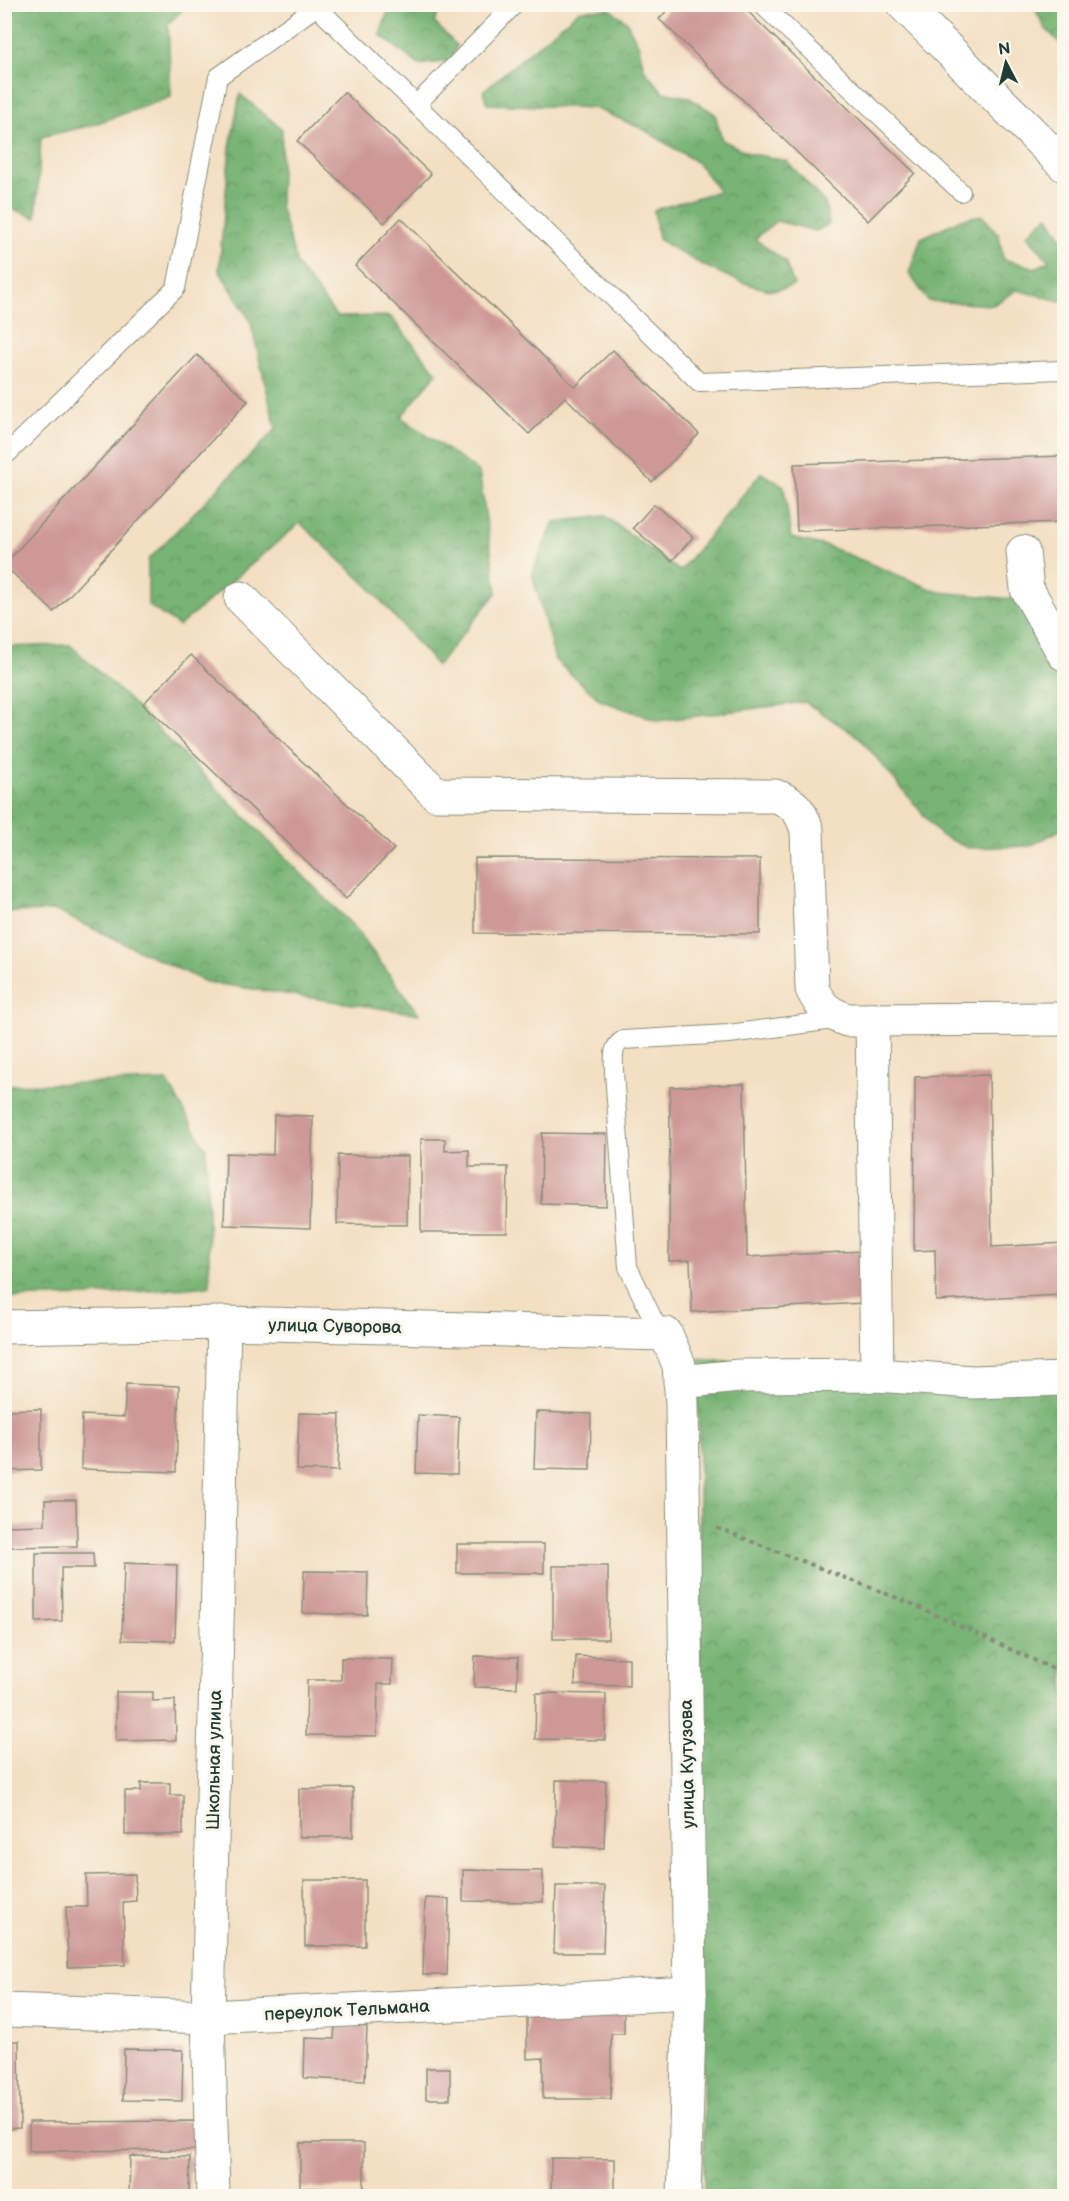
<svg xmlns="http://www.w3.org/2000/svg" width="1069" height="2201" font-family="'Balsamiq Sans',sans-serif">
<defs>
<pattern id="forest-crowns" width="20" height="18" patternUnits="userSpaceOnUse" patternTransform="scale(1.5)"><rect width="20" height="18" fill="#78b474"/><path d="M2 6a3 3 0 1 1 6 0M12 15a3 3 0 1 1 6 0" fill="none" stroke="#629460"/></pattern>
</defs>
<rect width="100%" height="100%" fill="#fbf7ec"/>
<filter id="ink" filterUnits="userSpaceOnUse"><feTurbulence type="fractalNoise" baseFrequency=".0167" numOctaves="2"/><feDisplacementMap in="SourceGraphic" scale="12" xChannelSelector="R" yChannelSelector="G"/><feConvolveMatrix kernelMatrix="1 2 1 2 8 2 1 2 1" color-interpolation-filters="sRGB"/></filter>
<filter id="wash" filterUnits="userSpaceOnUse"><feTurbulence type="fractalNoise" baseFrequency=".008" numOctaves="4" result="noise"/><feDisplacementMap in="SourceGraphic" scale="24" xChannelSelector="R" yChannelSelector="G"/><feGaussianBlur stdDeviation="1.35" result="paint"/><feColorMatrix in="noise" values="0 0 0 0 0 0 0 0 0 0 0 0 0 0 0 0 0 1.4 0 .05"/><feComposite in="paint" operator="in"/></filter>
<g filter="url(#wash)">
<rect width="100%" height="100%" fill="#f3dfc2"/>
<g fill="url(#forest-crowns)" stroke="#4c7854" stroke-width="1.5">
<path d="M4,5h183l-19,19 3,73 -79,28 -51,12 -5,81 -31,-12z"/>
<path d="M390,5h53l-9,17 23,24 -7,15 -31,4 -39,-30z"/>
<path d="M1033,5h31v42l-19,-19z"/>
<path d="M610,9l16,12 13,25 5,23 19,23 25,5 27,17 7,26 26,13 39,8 38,42 4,21 -13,7 -40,-10 -21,18 30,22 9,24c-7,2 -17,6 -24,5 -40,-8 -78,-30 -112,-51l-4,-29 65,-19 -21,-28 -55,-34 -49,-21 -107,-4 -4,-13 97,-81z"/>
<path d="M240,94l42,35 -2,77 17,59 40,52 53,-1 47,57 -36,44 78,55 18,120 -60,74 -68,-79 -69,-64 -121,103 -31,-21v-45l128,-131 -26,-109 -31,-50 11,-123z"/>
<path d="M982,215l17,20 4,24 33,9 13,-7 -22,-26 21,-20 16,26v57l-4,3 -43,-11 -24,15 -65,-4 -19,-28 12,-35 40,-19z"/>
<path d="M761,473l23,13 7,52 36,8 112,46 94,9 31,52v175l-34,18 -62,2 -28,-13 -80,-97 -55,-36 -147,19 -58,-21 -45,-40 -23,-87 22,-51 51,-6 75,55z"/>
<path d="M70,645l57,53 227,229 65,87 -213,-32 -150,-71 -51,1v-265z"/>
<path d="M167,1081l39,68 4,137 -121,10 -84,2v-213z"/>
<path d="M698,1359l225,18 141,-11v830h-360z"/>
</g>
<g id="blocks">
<g fill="#cd9896">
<path d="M673,4h67l175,169 -47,48 -209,-202z"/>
<path d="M344,92l87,82 -47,49 -87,-82z"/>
<path d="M401,218l174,169 38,-37 86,84 -47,48 -87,-85 -36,37 -174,-168z"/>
<path d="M197,355l51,46 -194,211 -50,-47z"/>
<path d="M1064,456v66l-267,9 -3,-67z"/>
<path d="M654,504l39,33 -21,24 -39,-33z"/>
<path d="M191,655l203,194 -48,50 -203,-195z"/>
<path d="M475,858l285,1v75l-285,-1z"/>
<path d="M989,1075l3,172 72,-4v52l-128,6 -1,-51 -21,1 1,-174z"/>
<path d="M744,1084l3,173 114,-6 2,52 -171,9 -2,-52 -21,1 1,-174z"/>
<path d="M274,1115l39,1 -3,112 -86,-3 2,-72 47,2z"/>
<path d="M542,1133l65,1 -1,72 -65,-2z"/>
<path d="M421,1139h24v12l24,-1v17h39l-1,65h-86z"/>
<path d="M338,1155l70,1 -1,69 -70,-1z"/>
<path d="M126,1384l53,2 -3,86 -95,-3 1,-54 42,2z"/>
<path d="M41,1409v61l-37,1v-61z"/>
<path d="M536,1412l55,2 -1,56 -56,-1z"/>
<path d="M299,1413l41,1 -2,57 -41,-1z"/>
<path d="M418,1415l41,2 -2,57 -41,-1z"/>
<path d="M45,1500h31l1,46 -73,1v-21l41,-1z"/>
<rect x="457" y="1544" width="87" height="29"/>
<path d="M36,1553h57l1,15h-33l1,53 -26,1z"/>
<path d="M124,1563l53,2 -2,76 -53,-1z"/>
<rect x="553" y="1566" width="55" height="73"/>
<path d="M304,1571l64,1 -1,43 -64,-2z"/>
<path d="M475,1656l43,1 -1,31 -43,-1z"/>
<path d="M576,1656l53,2v28l-54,-1z"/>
<path d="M341,1658l52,1 -1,25h-14l-1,52 -71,-1 1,-55h34z"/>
<path d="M116,1692h37v9l22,-1 1,40 -60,1z"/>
<path d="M536,1693l70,1 -1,46 -70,-1z"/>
<path d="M556,1780l50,1 -2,67 -49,-2z"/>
<path d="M141,1783h29v12h13v40h-58v-44h16z"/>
<path d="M353,1788v49h-54v-48z"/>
<path d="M463,1870l80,1v31l-80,-1z"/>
<path d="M135,1874l1,27 -13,1 2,63 -57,2 -2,-60h21l-1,-32z"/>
<path d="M304,1880h61v66h-60z"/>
<path d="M556,1886h49l-2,67h-49z"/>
<path d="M425,1898l24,1 -2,76h-24z"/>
<path d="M527,2007h97v27h-13v65h-68v-41l-16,1z"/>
<path d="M335,2025l32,2 -2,54 -61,-3 1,-40 29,1z"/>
<path d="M4,2041h15l1,87 -16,1z"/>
<path d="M124,2049l59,1 -1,51 -59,-1z"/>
<rect x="426" y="2068" width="24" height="31"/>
<path d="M199,2121v29l-170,1v-29z"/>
<rect x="300" y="2143" width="64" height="45"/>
<path d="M130,2156l60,1 -1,39h-60z"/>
<path d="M551,2158l64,1v37h-64z"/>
</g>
</g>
</g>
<g filter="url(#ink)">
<use href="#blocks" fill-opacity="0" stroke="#898e7b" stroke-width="1.5"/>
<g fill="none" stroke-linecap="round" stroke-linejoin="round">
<g stroke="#898e7b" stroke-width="20">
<g id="lane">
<path d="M761,4l200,188"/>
<path d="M317,7l382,375 365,-12"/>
<path d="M416,105l99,-101"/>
<path d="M4,457l172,-169 42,-211 102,-73"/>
<path d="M666,1334l-11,-11 -27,-56 -14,-195c0,-13 -3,-25 9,-32l106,-6 112,-15"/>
</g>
</g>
<g stroke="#898e7b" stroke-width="35">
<g id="street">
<path d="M903,4l161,161"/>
<path d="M1023,552l4,37 37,65"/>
<path d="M241,598l195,196 339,2c19,6 26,15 32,34l5,159c9,18 16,24 35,31l217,-1"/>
<path d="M872,1020l5,355"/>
<path d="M4,1327l220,-4 442,11 13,31 3,38 8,590 -6,203"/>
<path d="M680,1382l59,-6 138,-1 96,7 91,-3"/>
<path d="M4,2010l204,7 482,-24"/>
<path d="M213,2196l-5,-179 16,-694"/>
</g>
</g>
<path stroke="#898e7b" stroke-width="4" stroke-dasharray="4.5 4.5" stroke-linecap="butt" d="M717,1528l193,75 154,71"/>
<use href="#lane" stroke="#fff" stroke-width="18"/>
<use href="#street" stroke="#fff" stroke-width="33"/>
</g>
</g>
<g text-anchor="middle" stroke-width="6" stroke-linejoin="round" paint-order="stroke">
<g font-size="18" fill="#1f3d34" stroke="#fbf7ec">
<text transform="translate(335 1326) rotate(1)" y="6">улица Суворова</text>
<text transform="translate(214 1760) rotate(-89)" y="6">Школьная улица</text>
<text transform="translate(687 1764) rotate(-91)" y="6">улица Кутузова</text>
<text transform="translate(347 2010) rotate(-3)" y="6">переулок Тельмана</text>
</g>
</g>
<rect width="1069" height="2201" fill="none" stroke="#fbf7ec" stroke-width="24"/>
<g transform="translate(1006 63) rotate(353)" stroke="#fbf7ec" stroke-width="4.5" paint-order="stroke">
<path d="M0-4.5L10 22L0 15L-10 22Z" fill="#1f3d34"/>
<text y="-9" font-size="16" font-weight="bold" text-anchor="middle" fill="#1f3d34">N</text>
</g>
</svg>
